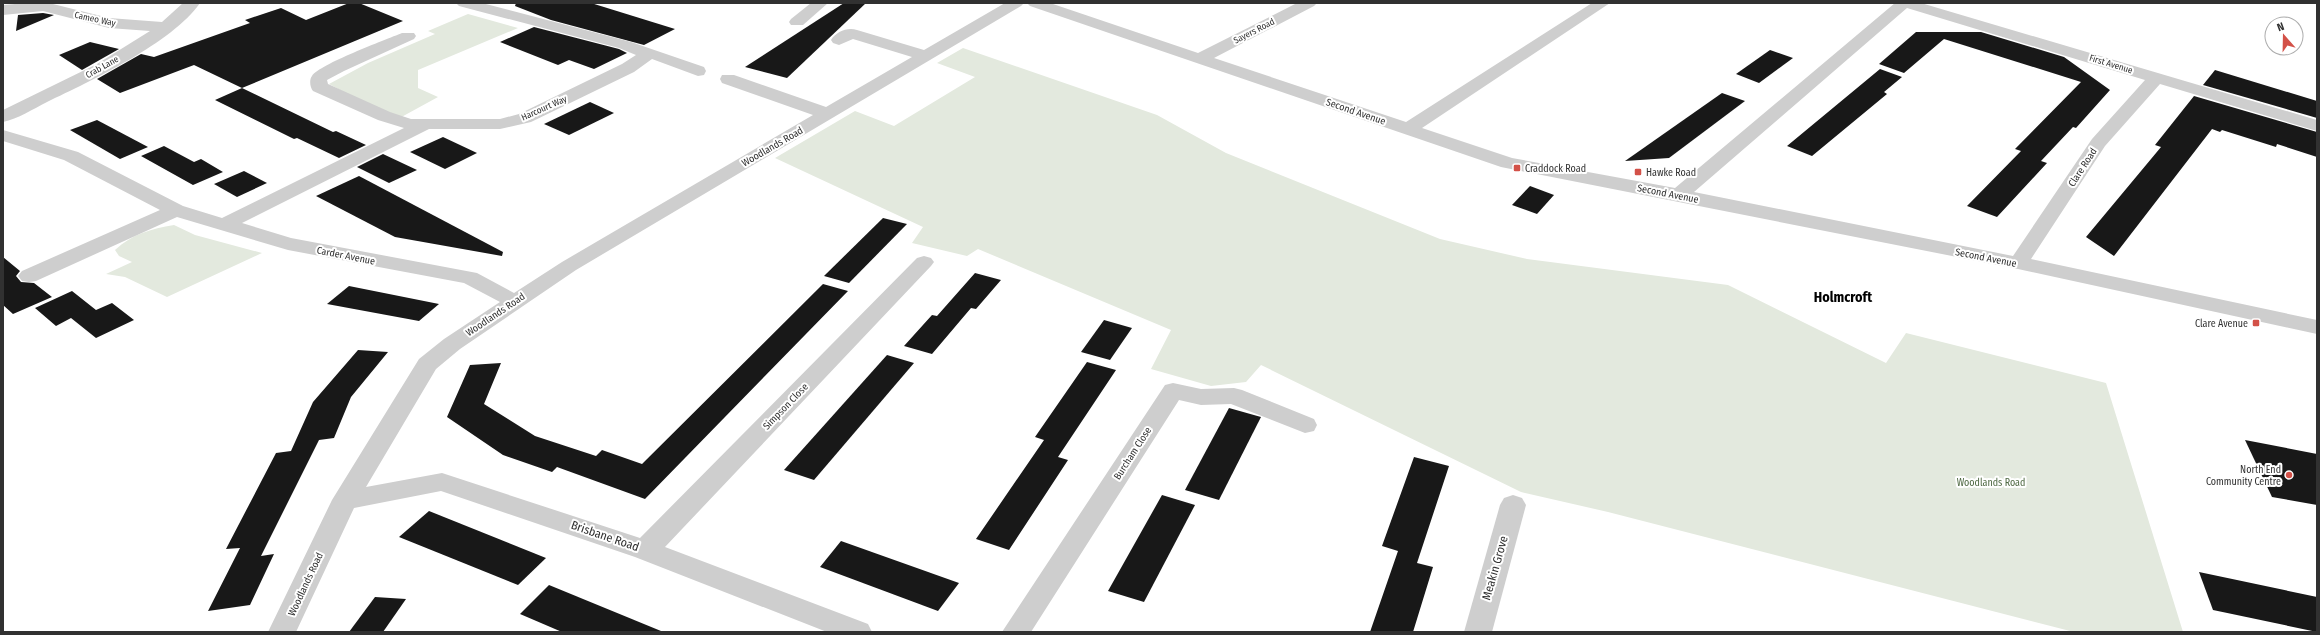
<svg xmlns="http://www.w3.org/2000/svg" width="2320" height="635" font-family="'Fira Sans Condensed',sans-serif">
<rect width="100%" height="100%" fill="#fff"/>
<g fill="#e3e9de">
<path d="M468,14l50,14 -100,42v18l20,9 -42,23 -67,-36 39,-21 67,-29 -7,-3z"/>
<path d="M963,48l194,67 69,38 214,86 87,20 201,26 158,78 20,-30 200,50 77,249h-109l-466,-120 -87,-20 -260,-127 -15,17 -35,4 -60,-17 20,-39 -193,-81 -11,7 -55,-13 11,-16 -148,-69 80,-47 39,15 81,-49 -38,-14z"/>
<path d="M174,225l21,10 67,18 -95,44 -42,-20 -19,-3 26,-12 -13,-6 -4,-6c17,-16 36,-21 59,-25z"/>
</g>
<g fill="#181818">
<path d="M349,3h10l44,18 -161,67 -48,-23 -74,28 -23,-14 44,-25 13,3 96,-34 -5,-3 36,-12 25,12z"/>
<path d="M516,3h75l84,26 -31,16 -93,-25 -36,-14z"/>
<path d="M844,3h22l-79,75 -42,-11z"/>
<path d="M43,13l11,2 -38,16 2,-16z"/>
<path d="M534,27l85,22 8,4 -33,16 -25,-9 -11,5 -58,-23z"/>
<path d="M1916,32h65l83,25 46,33 -34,38 -3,-1 -32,34 6,2 -50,54 -30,-11 54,-55 -6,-2 66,-67 -137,-43 -40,34 -25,-9z"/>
<path d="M90,42l29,7 -37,21 -23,-15z"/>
<path d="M1770,50l23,8 -34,25 -23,-9z"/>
<path d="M1880,69l22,8 -18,15 3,2 -75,62 -25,-10z"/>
<path d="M2215,70l102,31v17l-114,-33z"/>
<path d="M242,88l91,44 3,-1 30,14 -27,13 -42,-20 -3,1 -79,-39z"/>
<path d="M1722,93l23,8 -76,57 -44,3z"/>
<path d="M2194,96l123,36v25l-40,-13 -1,3 -54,-17 -2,2 -8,-3 -98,127 -28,-19 75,-90 -6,-2z"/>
<path d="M590,102l24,11 -45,22 -25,-11z"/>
<path d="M97,120l51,27 -28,12 -50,-29z"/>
<path d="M443,137l34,16 -32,16 -35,-17z"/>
<path d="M164,146l30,16 7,-3 22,13 -30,13 -52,-29z"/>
<path d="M383,154l34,16 -28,13 -32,-16z"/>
<path d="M244,171l23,12 -30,14 -23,-13z"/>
<path d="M359,176l144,76 -1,4 -107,-19 -79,-41z"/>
<path d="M1530,186l24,9 -17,19 -25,-9z"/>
<path d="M883,218l24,6 -58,59 -25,-7z"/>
<path d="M3,257l17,14 -4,5 5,6 13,1 18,14 -39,17 -10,-9z"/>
<path d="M975,273l26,7 -25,29 -5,-1 -39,46 -28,-8 28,-31 5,1z"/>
<path d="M823,284l25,7 -203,208 -88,-32 -5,5 -49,-17 -56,-38 23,-52 31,-2 -17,41 51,32 61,20 6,-6 40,14z"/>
<path d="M349,286l90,18 -20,17 -92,-17z"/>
<path d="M72,291l24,19 16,-7 22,17 -38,18 -25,-20 -15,8 -21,-18z"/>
<path d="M1104,320l28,8 -22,32 -29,-8z"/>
<path d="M358,350l30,2 -37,45 -17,41 -15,2 -58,116 13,-2 -24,51 -42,6 32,-63 -14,1 50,-96 15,-2 22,-49z"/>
<path d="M887,355l27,8 -100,117 -30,-10z"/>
<path d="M1087,362l29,8 -58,87 10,3 -59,90 -33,-11 68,-99 -9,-3z"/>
<path d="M1229,408l32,9 -42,83 -34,-10z"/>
<path d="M2245,440l72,14v51l-45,-8z"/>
<path d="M1414,457l35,9 -32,97 16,4 -20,65h-43l28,-81 -16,-5z"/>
<path d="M1162,495l33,10 -51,97 -36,-11z"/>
<path d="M429,511l117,47 -28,27 -119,-48z"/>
<path d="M841,541l118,42 -21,28 -118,-44z"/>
<path d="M2199,572l118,25v35l-104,-22z"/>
<path d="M549,585l112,46v1h-99l-42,-18z"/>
<path d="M375,597l31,2 -23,33h-34z"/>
</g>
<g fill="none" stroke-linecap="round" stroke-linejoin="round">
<g fill="#cecece" fill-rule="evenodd">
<path d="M27,3h22l60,15 53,4 21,-19h17c-28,40 -109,78 -153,99 -14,7 -29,17 -44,20v-12l94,-46 53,-33 -41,-3 -66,-17 -40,4v-10z"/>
<path d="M456,3h26l149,39 73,25 2,4 -2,4 -6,1 -46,-17 -18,13 -103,50 -31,7h-71l-187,94 49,15 186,35 37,20 48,-31 251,-147 -91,-32 -2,-4 2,-4h12l92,32 86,-50 -59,-18 -14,6 -6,-2 -2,-3c5,-8 16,-13 26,-10l67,20 81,-47h19l-3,3 -445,264 -116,79 -24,20 -70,118 76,-14 198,65 277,-280 7,-2 7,2 3,4 -3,4 -266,281 203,77 4,8h-45l-192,-75 -194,-66 -87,17 -58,124h-28l64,-132 87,-141 25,-20 56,-37 -36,-19 -176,-33 -111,-33 -141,64 -7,1 -7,-1 -4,-5 4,-5 138,-61 -96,-50 -61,-19v-11l75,22 105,54 39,12 182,-90 -26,-8 -65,-29c-3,-4 -4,-11 -1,-15 8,-12 73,-36 90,-43h12l2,3 -2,3 -70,32 -17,9 1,4 62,28 21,7h89l19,-5 103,-50 14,-9 -17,-7 -160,-42z"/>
<path d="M811,3h17l-25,22h-12l-2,-3 2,-3z"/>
<path d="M1027,3h23l148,50 99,-50h20l-3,3 -100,52 192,64 186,-119h18l-188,125 90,30 163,30 220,-185h26l396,117v11l-157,-47 -55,62 -74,113 286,61v14l-299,-65 -517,-102 -471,-161zM1907,8l238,72 -53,59 -79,117 -319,-64z"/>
<path d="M1173,383l28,6 33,-1 8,2 72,29 3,6 -3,6 -9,2 -74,-29 -30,1 -22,-5 -148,232h-29l163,-247z"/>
<path d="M1513,495l9,3 4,7 -34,127h-28l36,-127 4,-7z"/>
</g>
</g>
<g fill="#d35148" stroke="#fff" stroke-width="1.5">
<rect x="1513" y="164" width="8" height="8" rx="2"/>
<rect x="1634" y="168" width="8" height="8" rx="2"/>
<rect x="2252" y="319" width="8" height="8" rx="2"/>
<circle cx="2289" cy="475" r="4"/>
</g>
<g text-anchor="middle" stroke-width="4" stroke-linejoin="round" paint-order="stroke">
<g font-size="9" fill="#313131" stroke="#fff">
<text transform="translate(95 19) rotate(12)" y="3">Cameo Way</text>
<text transform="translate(1254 31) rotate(-27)" y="3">Sayers Road</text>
<text transform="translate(2111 64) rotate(17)" y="3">First Avenue</text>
<text transform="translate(102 67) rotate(-29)" y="3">Crab Lane</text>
<text transform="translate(544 108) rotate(-24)" y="3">Harcourt Way</text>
</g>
<g font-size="10" fill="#313131" stroke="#fff">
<text transform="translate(1356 111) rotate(19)" y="4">Second Avenue</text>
<text transform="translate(772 146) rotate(-30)" y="4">Woodlands Road</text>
<text transform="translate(2082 167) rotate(-57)" y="4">Clare Road</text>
<text transform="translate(1668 193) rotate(11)" y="4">Second Avenue</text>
<text transform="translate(346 255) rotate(11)" y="4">Carder Avenue</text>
<text transform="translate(1986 257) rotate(11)" y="4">Second Avenue</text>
<text transform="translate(495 314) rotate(-34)" y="4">Woodlands Road</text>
<text transform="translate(785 406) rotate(-46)" y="4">Simpson Close</text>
<text transform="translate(1132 453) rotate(-57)" y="4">Burcham Close</text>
<text transform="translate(305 584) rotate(-65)" y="4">Woodlands Road</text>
</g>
<g font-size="10" fill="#313131" stroke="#fff" text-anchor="start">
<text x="1525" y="172">Craddock Road</text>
<text x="1646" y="176">Hawke Road</text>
<text x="2248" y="327" text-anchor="end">Clare Avenue</text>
<text x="2281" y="473" text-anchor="end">North End<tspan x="2281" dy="12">Community Centre</tspan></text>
</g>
<g font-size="10" fill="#4f6943" stroke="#fff">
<text x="1991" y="486">Woodlands Road</text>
</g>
<g font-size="12" fill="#313131" stroke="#fff">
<text transform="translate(605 536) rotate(19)" y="4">Brisbane Road</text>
<text transform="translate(1495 568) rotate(-74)" y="4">Meakin Grove</text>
</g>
<g font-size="14" font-weight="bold" fill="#000" stroke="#fff">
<text x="1843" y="302">Holmcroft</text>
</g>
</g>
<rect width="2320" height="635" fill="none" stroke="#313131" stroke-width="8"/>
<g transform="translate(2284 36) rotate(340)"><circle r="19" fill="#ffffff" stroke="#adadad"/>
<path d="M0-3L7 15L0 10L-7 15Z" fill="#d35148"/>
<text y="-6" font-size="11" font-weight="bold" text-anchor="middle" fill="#313131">N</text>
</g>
</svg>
